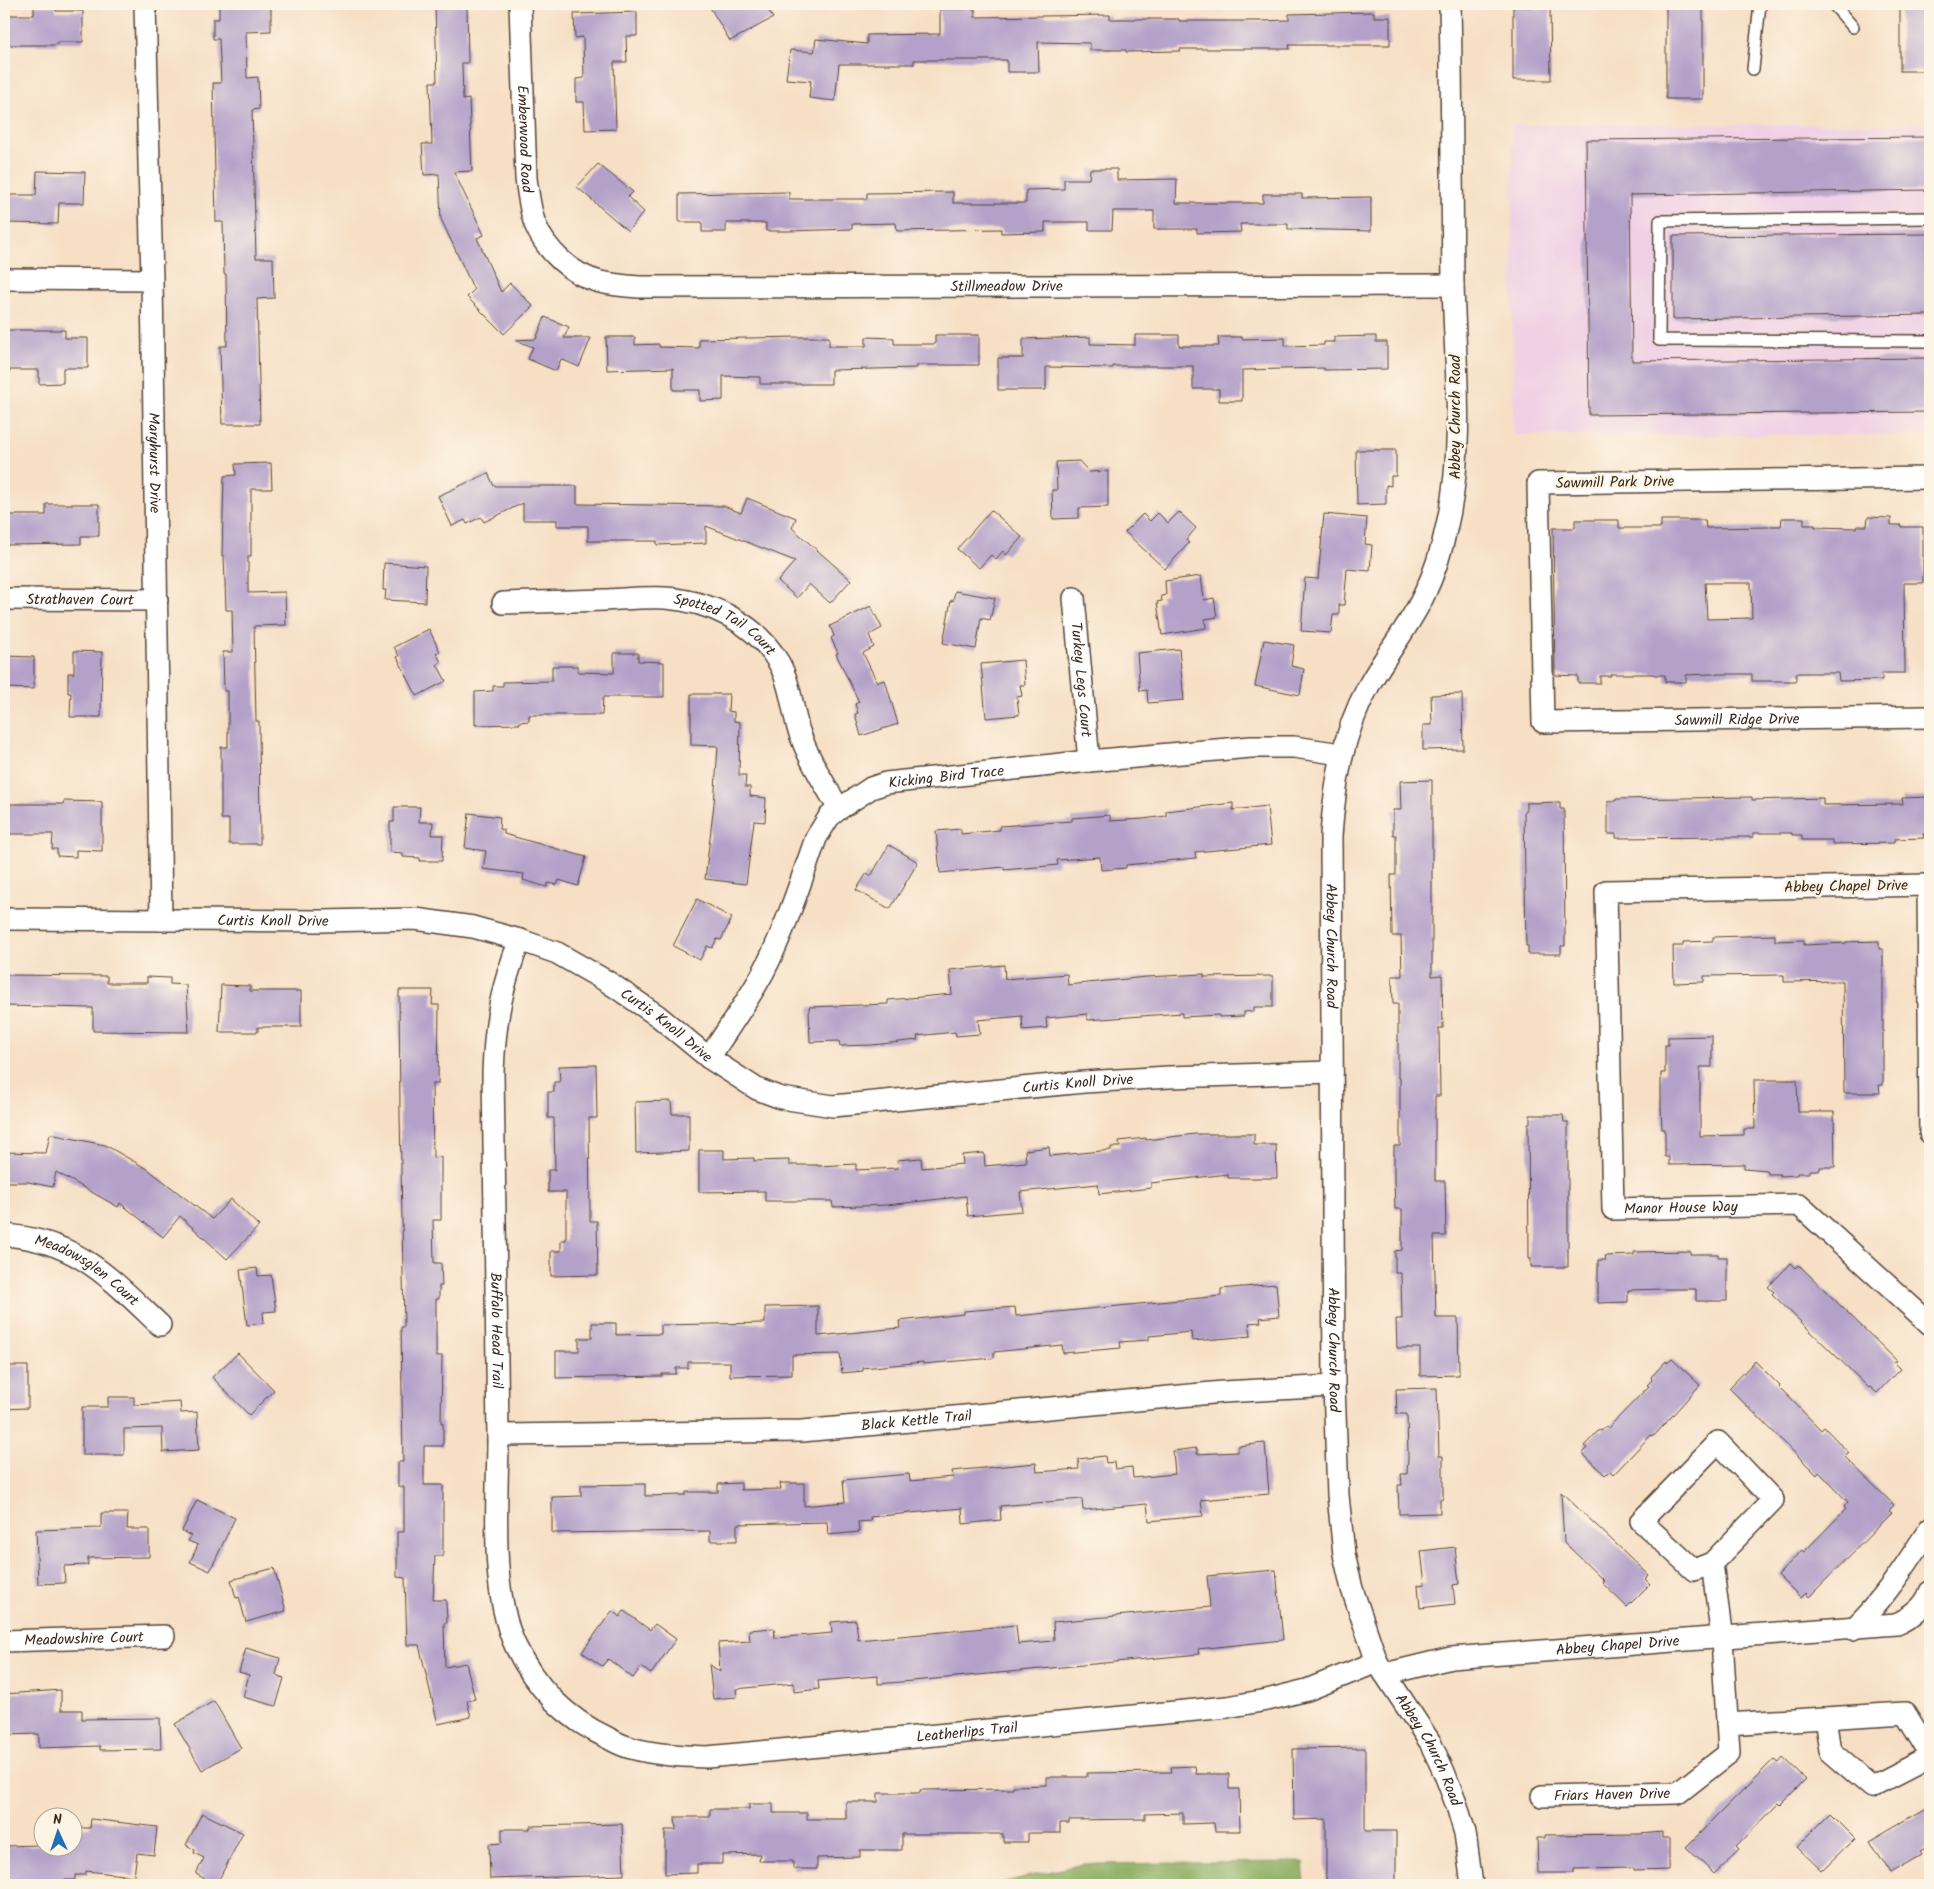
<svg xmlns="http://www.w3.org/2000/svg" width="1934" height="1889" font-family="Kalam,sans-serif">
<rect width="100%" height="100%" fill="#fcf5e5"/>
<filter id="ink" filterUnits="userSpaceOnUse"><feTurbulence type="fractalNoise" baseFrequency=".02" numOctaves="2"/><feDisplacementMap in="SourceGraphic" scale="10" xChannelSelector="R" yChannelSelector="G"/><feConvolveMatrix kernelMatrix="1 2 1 2 8 2 1 2 1" color-interpolation-filters="sRGB"/></filter>
<filter id="wash" filterUnits="userSpaceOnUse"><feTurbulence type="fractalNoise" baseFrequency=".0096" numOctaves="4" result="noise"/><feDisplacementMap in="SourceGraphic" scale="20" xChannelSelector="R" yChannelSelector="G"/><feGaussianBlur stdDeviation="1.12" result="paint"/><feColorMatrix in="noise" values="0 0 0 0 0 0 0 0 0 0 0 0 0 0 0 0 0 1.4 0 .05"/><feComposite in="paint" operator="in"/></filter>
<g filter="url(#wash)">
<rect width="100%" height="100%" fill="#f6dfc5"/>
<path fill="#f0d0e5" d="M1930,124v311h-417l-1,-310z"/>
<path fill="#8bae62" stroke="#636c40" d="M1303,1862l2,23h-342h28l92,-21z"/>
<g id="blocks">
<g fill="#b3a1c9" fill-rule="evenodd">
<path d="M219,4h52v27l-25,1 1,46 11,-1 1,32 -7,1 4,148h17l1,40 -17,1 3,125h-38l-2,-78h7l-1,-72h-2l-1,-52h-7l-3,-139h8l-2,-44h-6v-20h6z"/>
<path d="M435,4h32l1,59h-6l1,37 6,-1 3,72 -18,1 30,63 -7,3 24,54 9,-9 23,23 -29,28 -37,-37 7,-7 -33,-71 -2,-45 -15,1 -2,-31h10l-2,-62h7z"/>
<path d="M708,4h57l8,14 -43,23z"/>
<rect x="1666" y="4" width="37" height="95"/>
<rect x="1900" y="4" width="30" height="67"/>
<path d="M34,6h22v5h27v31h-26v3h-53v-30h30z"/>
<path d="M1513,7h37l1,73h-38z"/>
<path d="M940,9h35v8l135,-2v4h69v2h83l27,-1v-6l85,-2v5h16v28h-101l1,4h-110v2l-54,1v-2h-36v-7l-52,-1 1,30h-32v-12h-93v4h-75l-4,37 -26,-3 2,-17 -25,-2 4,-29 24,2 2,-13 51,5v-9l73,-1z"/>
<path d="M637,12v24h-11l1,26h-13l2,67 -31,1 -1,-28h-8v-23l8,-1 -1,-41 -8,1 -1,-24z"/>
<path d="M1930,137v53l-300,5 2,166 298,-3v54l-341,3 -3,-275z"/>
<path d="M598,164l35,28 -5,5 16,15 -16,19 -51,-44z"/>
<path d="M1090,169h27v11l60,-1 -1,24h87v-9h39v4l69,-1v34l-83,-2v-5h-48l1,8 -44,1v-4h-43v-18h-41l-1,19h-23v-8h-44v10l-44,1v-4l-104,2 -1,-8 -44,1v5l-63,2h-23v-8h-40v9h-24v-10h-23v-28l110,-2v7h78v-6l86,-1v11h73v-13l38,-1v-10h25z"/>
<path d="M37,171l48,1 -1,31h-25l-1,21 -54,-1v-28h32z"/>
<path d="M1930,234v81l-257,4v-83z"/>
<path d="M545,317l24,10 -5,11h27l-12,29 -18,-8 -5,12 -28,-12 5,-12 -18,-7 21,-1z"/>
<path d="M4,330h61v8h23v30h-25v15l-24,1v-14h-35z"/>
<path d="M935,335h44v30h-62v3l-86,2v14h-71v-7l-37,-1v24l-23,1v-11h-27v-22l-66,2 -1,-33h29v8l24,-1v3l40,1v-9l101,-2h29v9h37v-9l28,1v6h41z"/>
<path d="M1135,335h44v11h40l-1,-9h24v2l43,-1v8l39,-1v-3h10v-5l42,-1v6h11v27l-63,1v-2l-82,2v31h-23v-12h-26v-23h-80v2l-67,-1v23h-48v-32h25v-19l67,-2v7l45,1z"/>
<path d="M1356,450h40v26h-5v10l-5,-1v19l-29,1z"/>
<path d="M1079,461l10,11 19,-1v36l-29,1v10l-26,1 -1,-29h5l-1,-28z"/>
<path d="M271,463l1,26h-21v67h-3v37l37,-1 1,33 -32,1 2,95h3l1,123h-31v-25h-8v-72h7v-56h-4l-1,-39h10l-1,-42h-6l-2,-54h-2l2,-80 12,-1 -1,-11z"/>
<path d="M488,473l6,13h83v18l147,2 17,7 6,-15 49,20 -4,10 59,52 -21,23 -21,-19 -12,14 -19,-17 17,-20 -89,-35v17l-49,2v-4h-69v-15h-31v-6h-34v-17l-39,19 -3,-5 -14,7 -2,-4 -13,6 -14,-30z"/>
<path d="M46,504h53v32h-18v8l-77,1v-30h42z"/>
<path d="M991,510l31,27 -16,18 -3,-4 -7,8 -5,-4 -12,13 -22,-19z"/>
<path d="M1179,512l17,16 -10,12 3,3 -24,26 -40,-37 18,-18 7,7 8,-8 10,10z"/>
<path d="M1324,514l43,4 -2,26 7,1 -2,26 -23,-2 -3,36h-5v10h-6l-2,18 -30,-2 4,-53 13,1z"/>
<path d="M1868,517l23,1v7h10v2h22v56h-19l1,90h-23v7l-43,1 -1,-8h-42v8h-44v-7h-41l-25,1v7h-21v-7h-11v-1h-44l1,2h-11v7h-22v-7l-23,-1 -2,-147h22v-8h44v8h42v-8h44l1,8 64,-1v-1h11l1,-8h22v7h11v2l41,1 1,-2h10zM1705,583h46l1,35 -45,1z"/>
<path d="M384,563l42,3 -1,36 -40,-2 1,-10h-3z"/>
<path d="M1201,576l3,24 10,-2 3,19 -12,2 1,9 -44,7 -5,-33 5,-1 -1,-5 5,-1 -1,-14z"/>
<path d="M955,591l40,7 -5,22 -9,-2 -5,31 -33,-6 8,-43 2,1z"/>
<path d="M871,606l11,22 -13,7 5,12 -11,6 14,29 8,-2 13,44 -37,12 -6,-22 3,-1 -3,-9 4,-2 -23,-48 2,-1 -7,-15 3,-2 -4,-10z"/>
<path d="M429,629l11,23 -4,1 5,9 -4,2 9,17 -29,15 -20,-39 2,-1 -5,-9z"/>
<path d="M1264,640l30,5 -3,21 13,3 -4,26 -45,-9z"/>
<path d="M1179,649l5,51 -36,3 -1,-13 -7,1 -3,-38z"/>
<path d="M74,651l28,1 -1,65h-31l1,-24h-3v-20h6z"/>
<path d="M614,653h24v8l26,1v35h-61l-1,18h-73v6l-10,1 1,2 -45,1v-33l18,-1v-5h10v-4l49,-1v-15h26v6l36,1z"/>
<path d="M4,656l30,1v32l-30,-1z"/>
<path d="M1023,660l2,25h-5l2,11 -5,1 2,18 -33,3 -5,-54z"/>
<path d="M691,694h38l-1,17 6,1v9l6,1 -1,53h7l-1,12h5v9l16,2 -1,24 -11,-1 -8,63 -41,-5 9,-75 4,-58 -27,-1z"/>
<path d="M1462,694l1,55 -40,1v-25h9l-1,-30z"/>
<path d="M1432,780v196l10,-1 1,53h-4l1,68h-5v85h10l1,55h-12l2,82h22l1,57 -39,1v-28h-23l-1,-29h6l-1,-46h-6v-22l7,-1v-41h-7l-1,-27v-36h6v-68h-2v-74h-5l-1,-28h10l-1,-40h-9l-1,-61h5v-40h-3v-25h8l-1,-29z"/>
<path d="M1752,797v3l71,-2v7l80,-1 -1,-6 28,-1v37h-7l1,4 -30,1v4l-62,1v-4h-30v-5h-10v-2h-39v4h-22l-115,1v-4h-8v-33h8v-2z"/>
<path d="M64,801l38,1v49l-26,-1v7l-19,-1v-7h-5l1,-15h-49v-30h59z"/>
<path d="M1560,802v7h4l1,137h-4v8h-33v-8h-2l-2,-135h2v-8z"/>
<path d="M1233,803v7l34,-4 4,39 -76,7 1,6 -70,7v3l-25,2 -1,-13 -43,3 1,5 -54,5v-3l-64,6 -4,-42 25,-2v5l39,-4v-4l72,-5v-3l38,-3v6l33,-2 23,-3v-5z"/>
<path d="M394,807h26l-1,15h14l-1,13h11l-1,26h-22v-3l-17,-1v-4l-13,-1v-30h4z"/>
<path d="M469,813l31,4 -1,12 5,1v4l82,23 -8,29 -19,-6 -2,5 -9,-2 -1,4 -24,-7 1,-6 -41,-5 3,-18 -21,-3z"/>
<path d="M889,845l29,17 -28,47 -34,-19 11,-17 4,3z"/>
<path d="M697,899l35,19 -11,22 -4,-1 -5,9 -5,-2 -7,14 -27,-14z"/>
<path d="M1775,935v6l29,-1v5l42,-2v-1l33,-1v8h4v136h-4l1,8h-36l-1,-112 -59,1v-7l-80,1v6l-30,1 -1,-37h10v-4l30,-1v-4z"/>
<path d="M1004,965l1,14 62,-5 1,11 78,-8 58,-3v3l69,-1v31h-19v4l-10,1v4l-25,1v-2l-37,2v-4l-94,7 -1,-6 -41,4 1,10 -24,2 -1,-14 -44,4 2,14 -24,2 -1,-4 -38,4 1,4 -46,5 -32,1 -1,-5 -29,1 -1,-35 79,-3v-4l64,-6 -2,-24z"/>
<path d="M4,975l103,1v7h40v-6l23,1v6l16,1 3,47 -96,-1v-23l-89,-2z"/>
<path d="M221,985l29,1v5h51v36h-43v5h-39z"/>
<path d="M399,990h34l-1,15h7l-1,79h-6l1,74 8,-1v63h-8l1,43h7l1,23h-3v13h-3v57h6l-1,67h2v23h-19v39h19v71h-8l-2,44h13l1,23h-3l1,44 21,-4 9,36 -8,2 4,16 -33,7 -19,-79h-12l-2,-67 -8,-1v-45h7v-45h-6v-25h5l-2,-135h3l-4,-213z"/>
<path d="M1712,1036v31h-12v69l44,-1v-6h11l-1,-49h43l1,32h36l1,55h-15v3h-11v3h-12v2l-17,1v-2h-12l-1,-4 -23,-2v-4l-75,1v-8h-4v-28h-3l-1,-22v-34h4v-28h3v-8z"/>
<path d="M596,1065l1,53h-8l1,103h7l1,54 -47,1v-25h10v-11h5v-48h-18v-22h7l-1,-52h-6v-26h6v-10h6l-1,-16z"/>
<path d="M671,1101l1,13h17v37l-53,2 -1,-51z"/>
<path d="M1530,1115h33l1,7h4v145h-37v-8h-2l-1,-136h2z"/>
<path d="M50,1134l55,11 44,25 63,49 19,-20 28,27 -32,33 -47,-43 -17,21 -43,-34 -2,4 -62,-35 -3,15 -25,-5h-24v-30l42,1z"/>
<path d="M1195,1134h59v11h22l1,33h-49v-4l-77,9v5l-52,6 -1,-10 -78,8 2,19 -54,5 -2,-20 -79,9 -54,2 -1,-6h-67v-10l-66,1v-42h25v9l30,-1v3l35,-1v5h29v1l38,-2v6l42,-2 -1,-8 24,-2 1,10 41,-4 -1,-9 22,-2 1,13 41,-4 -1,-12 24,-3 1,9 61,-6v-3h9l-1,-6 27,-3v2z"/>
<path d="M1690,1251v3h28v3h9v44h-31v-12h-30l-38,1v12l-30,1v-43h8l-1,-4 29,-1v-3z"/>
<path d="M1791,1263l5,5 3,-3 98,96 -3,2 6,6 -23,24 -7,-6 -1,1 -97,-94 2,-2 -6,-5z"/>
<path d="M257,1268l1,8 13,-1 5,36 -13,1 1,11 -17,2 -7,-55z"/>
<path d="M1276,1284l3,32 -19,2 1,4 -12,1 2,13 -59,5 -1,-9 -42,4v4l-29,2 1,6 -58,5 -1,-8 -59,6 -9,1v6l-71,6v-2l-60,6v3l-21,2 -2,-19 -48,1v20l-62,1v-14h-42v6h-12v6h-14v2l-106,2v-27h23v-13h13v-15h24v12l45,-1v-9l104,-2v-16l53,-1v30l82,-8 -1,-7 65,-7v-3l51,-4 1,9 205,-20v-7z"/>
<path d="M238,1353l36,37 -25,25 -37,-38z"/>
<path d="M1672,1359l28,26 -47,52 -2,-2 -38,40 -4,-4 -4,4 -23,-22 5,-5 -3,-2 15,-16 2,1 5,-5 2,2 41,-42 -2,-1 5,-5 -1,-3 15,-16 1,2z"/>
<path d="M1755,1361l25,25 -1,1 42,43 3,-3 25,26 -4,4 49,48 -5,6 3,2 -83,84 -3,-4 -5,5 -23,-23 24,-25 2,2 42,-43 -2,-2 4,-5 -29,-30 -2,3 -88,-87z"/>
<path d="M4,1366h24v42l-24,1z"/>
<path d="M1437,1388l2,68h4v43h-3v14l-41,1 -1,-29h4l-1,-11h6l1,-17 -1,-43h-10l-1,-25z"/>
<path d="M108,1397h26v8l46,-3 1,11 16,-1 2,38 -36,2 -1,-24 -38,1v26h-42v-48h26z"/>
<path d="M1265,1443l4,51 -68,6 2,16 -54,5 -2,-17 -64,6 -1,-11 -82,7 1,14 -38,4 -1,-16 -92,9 1,4 -13,1 1,10 -31,3 -1,-13 -90,2v17h-27v-10l-158,2v-36l29,-1v-11l64,-1v12l41,-1v-3h32v-8l23,-1v7l40,-1 -1,-6h24v23l41,-4 -2,-22 66,-6 1,7 43,-4 -1,-6 84,-8 1,9 42,-3 -1,-10 27,-3 1,7 8,-1 1,7 17,-2 1,11 42,-4 -2,-23 24,-3v6l41,-2v-6z"/>
<path d="M1561,1492l88,83 -4,4 5,5 -23,23 -25,-24 2,-2 -40,-39z"/>
<path d="M197,1500l38,18 -25,53 -20,-9 8,-17 -10,-4 3,-5 -9,-5z"/>
<path d="M101,1513h27l-1,16h22v28l-61,1v7l-24,1 1,17 -27,1 -2,-54 65,-2z"/>
<path d="M1455,1547l4,37 -6,1 2,19 -35,4 -2,-23 7,-1 -4,-33z"/>
<path d="M274,1568l12,43 -40,11 -7,-25 -3,1 -5,-18z"/>
<path d="M1276,1570l7,70 -85,9 1,5 -253,24 -68,6v-8l-60,5 1,8 -25,3v-9l-58,6 1,8 -24,2 -4,-35 11,8 -2,-29 32,-2 -1,-11 25,-2 1,10 57,-5 -1,-11 25,-2 2,20 158,-15 2,19 36,-3 -1,-19 157,-15 -3,-31z"/>
<path d="M612,1611l8,6 4,-6 26,19 5,-6 21,15 -25,35 -10,-7 -8,11 -25,-19 -6,7 -20,-14z"/>
<path d="M246,1648l34,10 -4,17 8,3 -8,28 -33,-9 6,-22 -10,-3z"/>
<path d="M61,1690v20h21v9l78,-1 1,31 -61,1v-4l-61,2v-14l-35,1v-41z"/>
<path d="M214,1701l27,47 -39,22 -27,-46z"/>
<path d="M1365,1748v83h31v54h-70v-66l-32,1 -1,-71z"/>
<path d="M1782,1757l24,23 -25,25 -2,-2 -42,43 3,3 -26,25 -28,-27 88,-88 4,3z"/>
<path d="M1195,1766l1,8h33v15h10l1,42h-25l-1,-8 -31,1v-11l-38,1v5l-76,1v3h-9v10h-32v9h-25v-8h-101v16h-42v7l-43,1v11h-24v-8h-34l1,-7 -38,1v9h-25v9l-32,1v-44h11l-1,-13h35v-8h39v-5h24v9h34v6h39v-17h32v-9h42v-3l93,-1v-3l34,-1v-8h40v-4l85,-1 -1,-5z"/>
<path d="M1930,1806v40l-11,6 2,3 -31,18 -20,-32z"/>
<path d="M202,1813l41,20 -27,52 -20,-11 8,-16 -10,-5 1,-3 -9,-5z"/>
<path d="M1830,1814l25,25 -33,32 -25,-24z"/>
<path d="M91,1819l66,8 -3,28 -17,-2 -3,23 -48,-5v4h-11v5h-10v5h-61v-39l36,-1v-3h2v4h30v-18h18z"/>
<path d="M622,1824l2,51 -134,4 -1,-35 13,-1v-14h28v-3z"/>
<path d="M1662,1832v6h7v32l-35,1v-3l-60,1v4h-36l-1,-35h8v-3l95,-1z"/>
</g>
</g>
</g>
<g filter="url(#ink)">
<use href="#blocks" fill-opacity="0" stroke="#574537" stroke-width="1"/>
<g fill="none" stroke-linecap="round" stroke-linejoin="round">
<g stroke="#574537" stroke-width="14">
<g id="lane">
<path d="M1833,4l20,23"/>
<path d="M1753,69l7,-65"/>
<path d="M1930,218l-270,3 -1,119 271,1"/>
</g>
</g>
<g stroke="#574537" stroke-width="24">
<g id="street">
<path id="s1" d="M145,4l7,276 9,640"/>
<path id="s2" d="M520,4l6,174c2,16 4,32 9,46 11,27 37,51 65,58 13,3 26,4 39,5l814,-2"/>
<path id="s3" d="M1450,4c2,93 2,187 3,280 2,80 12,163 -6,241 -5,24 -12,47 -23,70 -15,32 -39,60 -56,92 -26,48 -33,96 -37,149l3,550 4,109 6,59 8,35 25,73 53,80 14,30 13,34 8,27 7,52"/>
<path d="M4,279l148,1"/>
<path id="s4" d="M1930,478l-392,5 5,239 387,-5"/>
<path id="s5" d="M1074,598l15,163"/>
<path id="s6" d="M4,599l153,1"/>
<path id="s7" d="M503,603c34,-1 68,-2 102,-3 20,-1 40,-3 60,-2 45,3 91,25 114,65 11,20 13,43 19,65 9,29 26,55 41,81"/>
<path id="s8" d="M4,919l318,2 93,-2 58,8 47,13 37,13 51,29 50,34 51,42 48,31 24,9 52,8 251,-24 85,-5 163,-5"/>
<path id="s9" d="M520,940c-19,47 -25,82 -27,132 1,121 4,242 5,363 0,64 -9,152 17,210 20,42 52,74 93,93 7,4 15,8 23,10 25,7 50,8 76,9l520,-50 40,-7 40,-10 70,-28"/>
<path id="s10" d="M709,1058c18,-28 38,-56 54,-85 22,-43 37,-89 53,-135l13,-21 10,-8 32,-21 15,-5 203,-22 162,-14h43l47,7"/>
<path id="s11" d="M1930,1133l-2,-248 -322,6 7,318 186,-4 131,119"/>
<path id="s12" d="M4,1235c73,5 106,43 156,90"/>
<path id="s13" d="M498,1435l304,-4 421,-39 111,-6"/>
<path d="M1718,1442l55,58 -61,63 -18,7 -53,-49z"/>
<path d="M1853,1629c32,-31 53,-64 77,-101"/>
<path id="s14" d="M4,1641l160,-5"/>
<path id="s15" d="M1385,1674l66,-16 445,-34c14,-6 29,-17 34,-32"/>
<path d="M1825,1718l5,33 42,36 58,-30"/>
<path d="M1727,1724l178,-11 25,41"/>
<path id="s16" d="M1542,1796l136,-3 51,-40 -7,-114 -10,-76"/>
</g>
</g>
<use href="#lane" stroke="#fff" stroke-width="11"/>
<use href="#street" stroke="#fff" stroke-width="21"/>
</g>
</g>
<g text-anchor="middle" stroke-width="5" stroke-linejoin="round" paint-order="stroke">
<g font-size="15" fill="#3b2a1e" stroke="#fcf5e5">
<text dy="5" stroke="none"><textPath href="#s2" startOffset="135">Emberwood Road</textPath></text>
<text dy="5" stroke="none"><textPath href="#s2" startOffset="718">Stillmeadow Drive</textPath></text>
<text transform="translate(1455 417) rotate(-90)" y="5">Abbey Church Road</text>
<text dy="5" stroke="none"><textPath href="#s1" startOffset="459">Maryhurst Drive</textPath></text>
<text transform="translate(1615 482) rotate(-1)" y="5">Sawmill Park Drive</text>
<text dy="5" stroke="none"><textPath href="#s6" startOffset="76">Strathaven Court</textPath></text>
<text dy="5" stroke="none"><textPath href="#s7" startOffset="229">Spotted Tail Court</textPath></text>
<text dy="5" stroke="none"><textPath href="#s5" startOffset="82">Turkey Legs Court</textPath></text>
<text dy="5" stroke="none"><textPath href="#s4" startOffset="825">Sawmill Ridge Drive</textPath></text>
<text dy="5" stroke="none"><textPath href="#s10" startOffset="398">Kicking Bird Trace</textPath></text>
<text transform="translate(1846 886) rotate(-1)" y="5">Abbey Chapel Drive</text>
<text dy="5" stroke="none"><textPath href="#s8" startOffset="269">Curtis Knoll Drive</textPath></text>
<text dy="5" stroke="none"><textPath href="#s3" startOffset="968">Abbey Church Road</textPath></text>
<text dy="5" stroke="none"><textPath href="#s8" startOffset="689">Curtis Knoll Drive</textPath></text>
<text dy="5" stroke="none"><textPath href="#s8" startOffset="1124">Curtis Knoll Drive</textPath></text>
<text dy="5" stroke="none"><textPath href="#s11" startOffset="956">Manor House Way</textPath></text>
<text dy="5" stroke="none"><textPath href="#s12" startOffset="92">Meadowsglen Court</textPath></text>
<text dy="5" stroke="none"><textPath href="#s9" startOffset="394">Buffalo Head Trail</textPath></text>
<text dy="5" stroke="none"><textPath href="#s3" startOffset="1372">Abbey Church Road</textPath></text>
<text dy="5" stroke="none"><textPath href="#s13" startOffset="419">Black Kettle Trail</textPath></text>
<text dy="5" stroke="none"><textPath href="#s14" startOffset="80">Meadowshire Court</textPath></text>
<text dy="5" stroke="none"><textPath href="#s15" startOffset="235">Abbey Chapel Drive</textPath></text>
<text dy="5" stroke="none"><textPath href="#s9" startOffset="1208">Leatherlips Trail</textPath></text>
<text dy="5" stroke="none"><textPath href="#s3" startOffset="1792">Abbey Church Road</textPath></text>
<text dy="5" stroke="none"><textPath href="#s16" startOffset="70">Friars Haven Drive</textPath></text>
</g>
</g>
<rect width="1934" height="1889" fill="none" stroke="#fcf5e5" stroke-width="20"/>
<g transform="translate(58 1832) rotate(357)"><circle r="24" fill="#fcf5e5" stroke="#afa495"/>
<path d="M0-4L9 19L0 12L-9 19Z" fill="#1f6fb2"/>
<text y="-8" font-size="14" font-weight="bold" text-anchor="middle" fill="#3b2a1e">N</text>
</g>
</svg>
